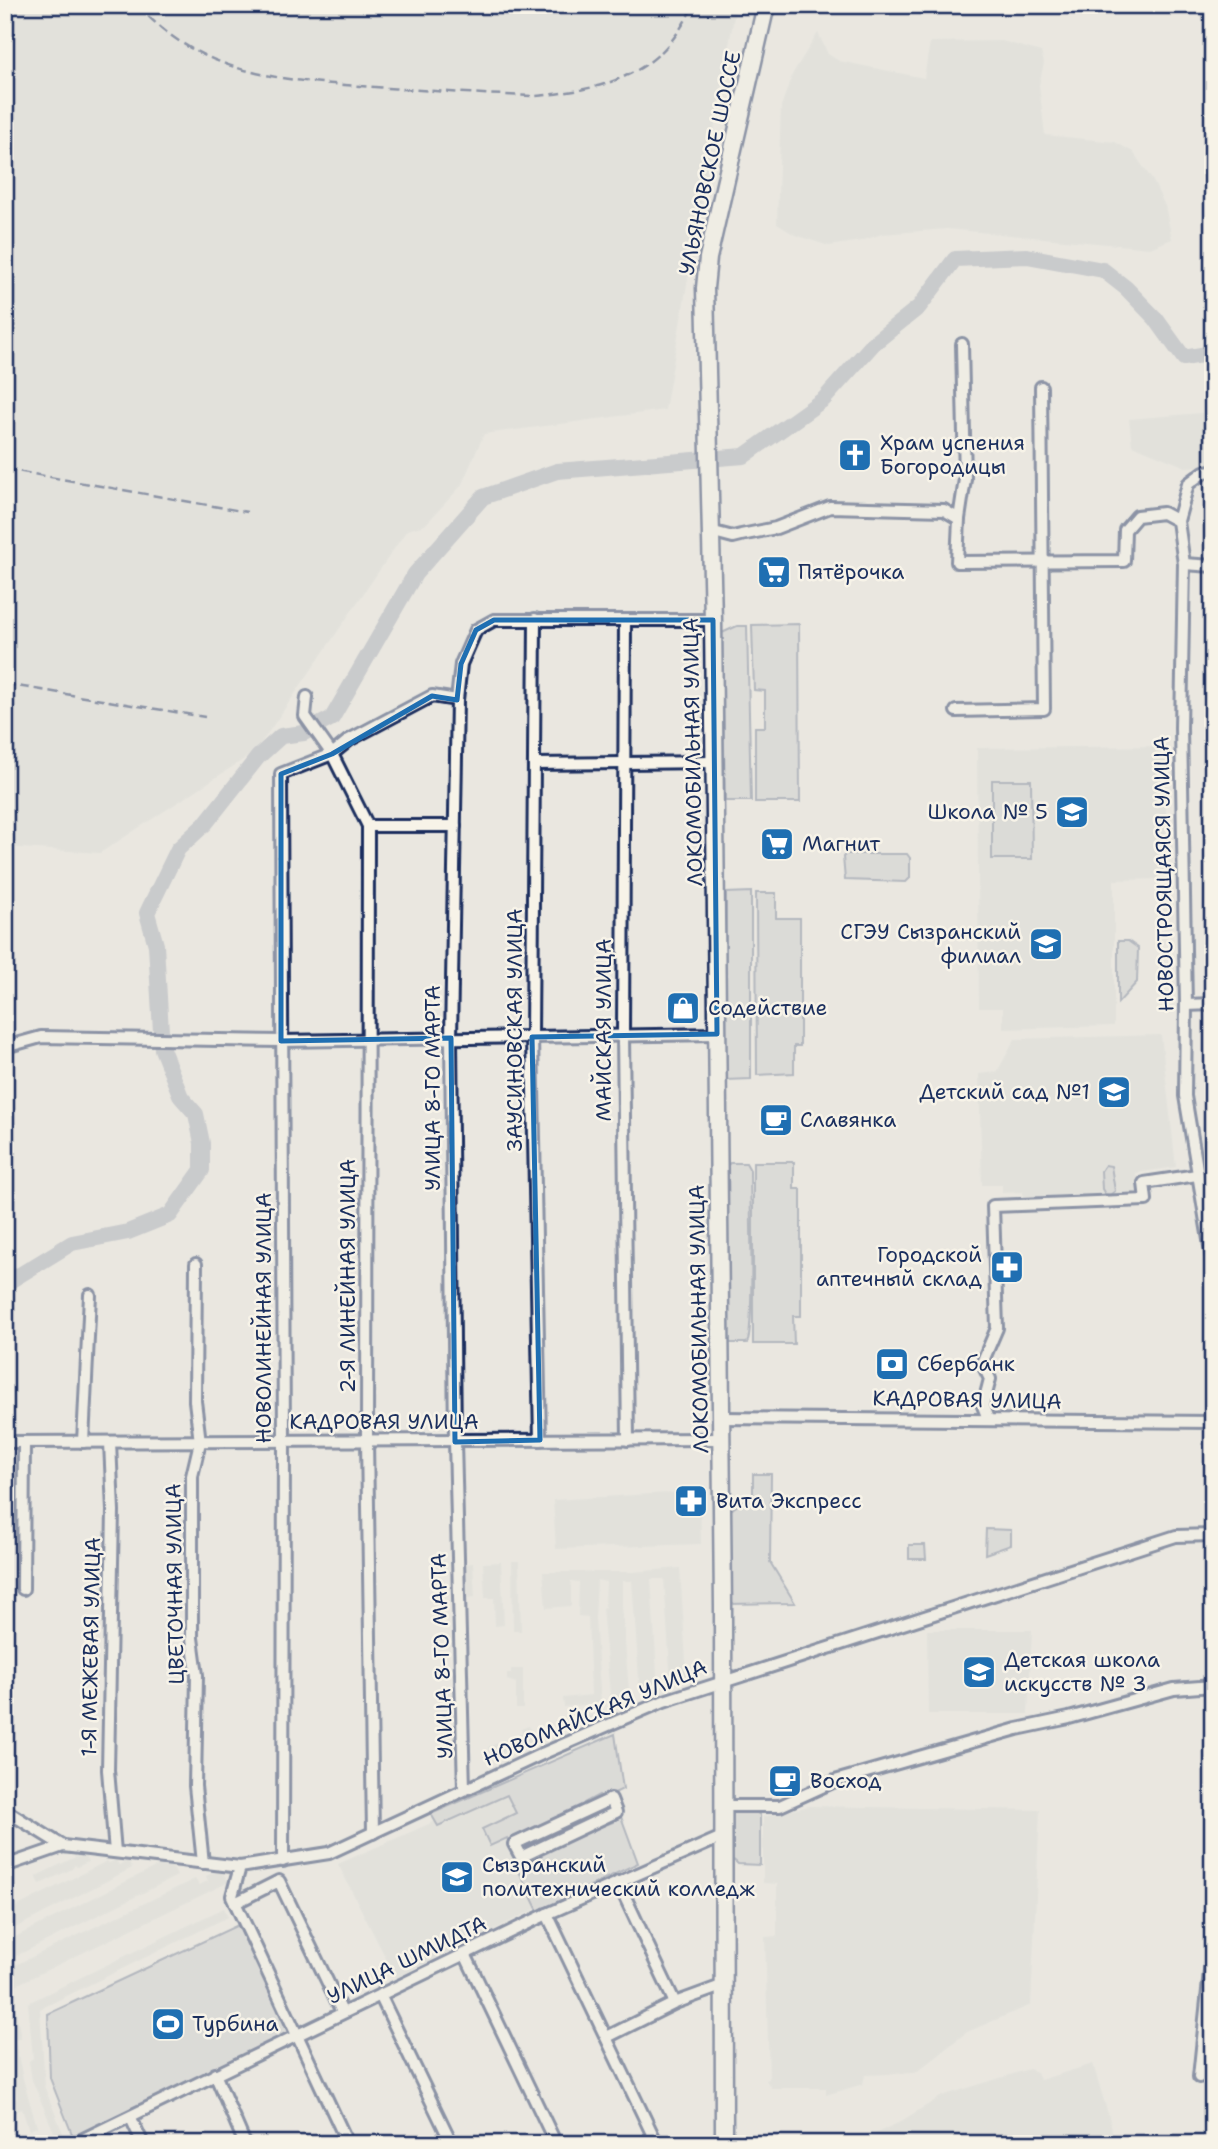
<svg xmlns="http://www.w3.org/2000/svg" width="1218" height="2149" font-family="'Shantell Sans',sans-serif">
<rect width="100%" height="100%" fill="#eae7e0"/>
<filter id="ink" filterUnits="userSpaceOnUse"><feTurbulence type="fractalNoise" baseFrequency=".0143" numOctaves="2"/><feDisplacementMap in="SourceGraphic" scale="14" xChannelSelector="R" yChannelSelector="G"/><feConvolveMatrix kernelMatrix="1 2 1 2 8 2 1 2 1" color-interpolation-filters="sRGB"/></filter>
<g filter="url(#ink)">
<g fill="#dadad6">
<path d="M5,5h731l-71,405 -181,24 -23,52 -36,39 -18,5 -152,222 -155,101 -95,-6z"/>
<path d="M818,33l10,21 11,7 85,17 6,-36 72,-1 39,11 3,11 -5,22 6,50 70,7 18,10 20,29 12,25 7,33 -22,9 -203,-19 -65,5 -21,7 -32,5 -34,-11 -18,-11 4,-118 12,-33z"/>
<path d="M1213,412v53l-27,2 -54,-22 -3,-26z"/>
<path d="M1166,746v133l-52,1v146l-111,3v-21h-24l-2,-260z"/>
<path d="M1161,1035l15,132 -40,6 3,24 -116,4v-9l-21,1v-8h-20l-3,-111 18,-2 18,-33z"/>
<path d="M700,1491l1,53 -145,5 -3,-49z"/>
<path d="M512,1561h7l2,70h-8z"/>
<path d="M501,1562l3,63 -9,1 -1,-28h-9l-2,-35z"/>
<path d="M473,1563l2,34 -8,1 -3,-34z"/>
<path d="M680,1568l7,110 -8,5 -8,1 -7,-105h-13l7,111 -18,2 -8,-111h-10v25l8,97 -19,2 -9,-97 3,-1 1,-25 -9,-2 -2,38 6,85 -37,4 -1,-9 28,-3 -3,-78 -10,-1 1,-34 -8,-1v25l-25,2 -3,-36h89z"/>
<path d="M927,1630h105l-4,84h-100z"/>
<path d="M511,1669h12v40h-7v-26l-9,-3v-6h4z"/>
<path d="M597,1715l1,9 -35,4 -1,-9z"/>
<path d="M529,1726l5,14 -42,16 -4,-9 34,-14 -1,-4z"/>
<path d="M524,1782l52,107 -180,89 -58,-114z"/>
<path d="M809,1806l231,4 -9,195 -64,27 -52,41 -50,2 -2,9 -37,11v-7h-55l-5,-8 3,-1 -4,-142 12,-1v-52l-14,-1v-66z"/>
<path d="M84,1853l4,9 -11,5 -2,-2 -3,4 -32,15 -4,-8z"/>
<path d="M116,1860l3,5 9,-5 4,8 -123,63 -4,-7v-3l6,-3 -3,-7 99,-50 2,2z"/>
<path d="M169,1860l8,16 -169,84 -3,-18z"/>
<path d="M220,1869l9,13 -217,105 -7,-17 190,-91 4,6 9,-4 -2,-5z"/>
<path d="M224,1908l4,9 -188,92 5,76 -1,1 22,55 -7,3 -27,-64 -3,-19 4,-3 -5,-55z"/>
<path d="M16,2010l5,28 -6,2 8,39 14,48 -8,3 -7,-21 -8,3 -6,-10 9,-4 -1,-9h-11v-77z"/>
<path d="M1093,2064l18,60 3,20h-261l45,-21 44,-27 87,-27 8,3 3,8z"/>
</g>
<g fill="#cbcccd" stroke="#737e96" stroke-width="2">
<path d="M799,624l1,178h-45v-75h10v-36l-11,-1 -2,-65z"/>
<path d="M737,626h10l4,175h-26l-3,-168z"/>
<path d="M992,780h39l1,79h-40z"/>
<path d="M846,854h61l3,4v20l-4,4 -61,-2 -2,-23z"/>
<path d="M751,892v187l-26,1 1,-187z"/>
<path d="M756,893h20v25h24v128h-6v27l-37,2z"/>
<path d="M1118,941h10l10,7 -1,34 -19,21z"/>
<path d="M753,1162h41v27h7v127h-8l1,28h-41z"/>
<path d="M730,1163h16l4,7c0,27 5,159 -3,173h-17l-2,-3 -2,-173z"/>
<path d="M1105,1165l6,1 4,25 -5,4 -5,-1 -3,-5 -1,-18z"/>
<path d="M753,1474h18l-1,88 25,41 -67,1 -1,-91 16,-12h10z"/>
<path d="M986,1529l25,1v15l-26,9z"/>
<path d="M909,1545h16l1,14h-17z"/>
<path d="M615,1734l8,55 -19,9 -5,-3 -15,8 -2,5 -73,35 -2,-5 -17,8 -8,-17 34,-16 -9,-18 -69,31 -7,-12z"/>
<path d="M735,1811l20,1 5,3v50l-22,-1 -9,-8 -1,-43z"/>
<path d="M620,1814l18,49 -100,48 -23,-48 78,-37 5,2 15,-6 1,-5z"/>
<path d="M238,1925l54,109 -218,105 -24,-61 -2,-64z"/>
</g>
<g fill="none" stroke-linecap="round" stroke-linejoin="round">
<path stroke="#a3a8b4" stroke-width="16" d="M5,1284l67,-41 56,-11 42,-17 32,-45v-27l-6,-29 -15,-17 -19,-48 -6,-104 -9,-32 31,-64 27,-25 53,-67 23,-21 23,-3 28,-15 83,-144 68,-77 74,-26 187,-15 80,-57 50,-56 45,-36 36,-48 72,-3 76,14 23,18 30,31 28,39 29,-5"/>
<g stroke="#1b2f5e" stroke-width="16">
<g id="street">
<path d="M1213,471l-9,1 -16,12 -10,37 6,43 -3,164 5,277 -1,91 28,168"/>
<path d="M959,519l6,-40 -3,-135"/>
<path d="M710,531l23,6 8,-2 35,-7 54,-21 114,3 15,9 -2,43 167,-1 1,-31 12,-14 26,-3 15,8"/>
<path d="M1184,564l29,2"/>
<path d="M535,619l-3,418 8,403"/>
<path d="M625,620l-2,416 5,404"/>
<path d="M307,697l-2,19 27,38 36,72 -1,615 6,392"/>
<path d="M956,711l88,-2 -3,-322"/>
<path d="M534,764l180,-2"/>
<path d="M368,826h87"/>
<path d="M1186,1005l27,-1"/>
<path d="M5,1047l36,-10 240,4 436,-7"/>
<path d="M196,1264l-1,137 5,41 -8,34v162l5,37 -2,111 8,77"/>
<path d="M721,1418l492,4"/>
<path d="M988,1419l-5,-13 7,-27 -8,-16 15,-35 -4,-122 153,-6 -2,-17 53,-8"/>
<path d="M5,1442l716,-3"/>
<path d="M83,1442l7,-147"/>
<path d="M110,1442l3,69 -5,259 7,82"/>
<path d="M23,1589l1,-147"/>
<path d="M464,1789l-9,-347 -4,-404 6,-338 4,-36 15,-34 18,-10h219"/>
<path d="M611,1799l5,13 -95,45 -7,-13z"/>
<path d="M724,1806h56l55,-25 182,-52 52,-11 105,-29 39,-3"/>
<path d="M5,1810l58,36 177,21 89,-14 215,-100 120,-52 512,-165 37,-1"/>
<path d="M283,1861l1,-420 -3,-667 51,-20 17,-14 83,-44 25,4"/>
<path d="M5,1866l58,-20"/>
<path d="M240,1867l-8,29 116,248"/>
<path d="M618,1882l57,121"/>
<path d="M235,1903l44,-22 63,131"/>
<path d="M547,1914l110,230"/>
<path d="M465,1954l91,190"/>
<path d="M380,1995l72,149"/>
<path d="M607,2037l68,-34 49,-18"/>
<path d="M215,2074l30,70"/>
<path d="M1199,2077l14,-135"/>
<path d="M131,2118l12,26"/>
<path d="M73,2144l474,-230 177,-78"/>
</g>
</g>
<g stroke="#1b2f5e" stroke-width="21">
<path id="primary" d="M724,2144l-1,-537 -10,-987 -8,-332 3,-30 58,-253"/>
</g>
<use href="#street" stroke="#f7f3e8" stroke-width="10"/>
<use href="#primary" stroke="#f7f3e8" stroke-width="16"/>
<g stroke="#1b2f5e" stroke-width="2.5" stroke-dasharray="10 5" stroke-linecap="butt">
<path d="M138,5c65,75 157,76 249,83 50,3 100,7 149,8 71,-7 126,-21 157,-91"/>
<path d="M5,469l242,43"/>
<path d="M5,684l200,33"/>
</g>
</g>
</g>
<path d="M0 0H1218V2149H0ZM494,620h219l4,414 -185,3 8,403 -85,2 -4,-404 -170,3v-267l51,-20 100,-58 25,4 4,-36 15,-34z" fill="#eae7e0" fill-opacity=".55" fill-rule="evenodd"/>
<path fill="none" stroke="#1f6fb2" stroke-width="5" stroke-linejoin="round" d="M494,620h219l4,414 -185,3 8,403 -85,2 -4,-404 -170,3v-267l51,-20 100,-58 25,4 4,-36 15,-34z"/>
<defs>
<g id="church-square" transform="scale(1.75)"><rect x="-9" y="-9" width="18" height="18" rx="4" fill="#1f6fb2" stroke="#f7f3e8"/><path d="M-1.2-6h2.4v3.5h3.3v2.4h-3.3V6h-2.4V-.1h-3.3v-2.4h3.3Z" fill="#fff"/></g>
<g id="supermarket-square" transform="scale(1.75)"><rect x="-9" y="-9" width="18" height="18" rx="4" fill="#1f6fb2" stroke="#f7f3e8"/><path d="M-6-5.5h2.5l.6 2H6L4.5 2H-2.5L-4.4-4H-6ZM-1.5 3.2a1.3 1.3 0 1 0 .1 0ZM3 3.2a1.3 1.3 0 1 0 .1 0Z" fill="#fff"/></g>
<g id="school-square" transform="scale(1.75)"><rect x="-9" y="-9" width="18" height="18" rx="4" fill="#1f6fb2" stroke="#f7f3e8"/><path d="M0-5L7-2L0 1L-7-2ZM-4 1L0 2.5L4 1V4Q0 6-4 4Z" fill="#fff"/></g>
<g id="university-square" transform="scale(1.75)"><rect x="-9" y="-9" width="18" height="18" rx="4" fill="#1f6fb2" stroke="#f7f3e8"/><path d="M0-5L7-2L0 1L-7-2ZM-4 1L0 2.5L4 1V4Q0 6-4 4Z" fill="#fff"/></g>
<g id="shop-square" transform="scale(1.75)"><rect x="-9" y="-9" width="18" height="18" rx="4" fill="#1f6fb2" stroke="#f7f3e8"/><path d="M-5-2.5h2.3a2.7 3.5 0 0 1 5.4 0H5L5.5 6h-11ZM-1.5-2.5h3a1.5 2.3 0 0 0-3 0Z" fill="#fff"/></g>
<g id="cafe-square" transform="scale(1.75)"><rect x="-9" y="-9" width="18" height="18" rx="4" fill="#1f6fb2" stroke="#f7f3e8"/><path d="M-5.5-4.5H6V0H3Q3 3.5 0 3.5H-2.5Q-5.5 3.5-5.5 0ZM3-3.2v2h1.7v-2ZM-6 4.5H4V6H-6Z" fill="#fff"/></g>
<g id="pharmacy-square" transform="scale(1.75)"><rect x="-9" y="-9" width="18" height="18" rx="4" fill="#1f6fb2" stroke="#f7f3e8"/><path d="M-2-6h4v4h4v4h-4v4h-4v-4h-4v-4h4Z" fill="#fff"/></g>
<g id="bank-square" transform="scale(1.75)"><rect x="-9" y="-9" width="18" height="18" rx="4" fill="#1f6fb2" stroke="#f7f3e8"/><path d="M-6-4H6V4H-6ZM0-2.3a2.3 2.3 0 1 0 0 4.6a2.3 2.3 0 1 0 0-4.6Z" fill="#fff"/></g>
<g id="stadium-square" transform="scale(1.75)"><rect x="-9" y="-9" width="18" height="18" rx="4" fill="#1f6fb2" stroke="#f7f3e8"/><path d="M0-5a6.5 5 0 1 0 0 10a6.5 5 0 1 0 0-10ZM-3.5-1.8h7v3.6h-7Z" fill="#fff"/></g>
</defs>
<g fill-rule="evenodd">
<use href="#church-square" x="855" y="455"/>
<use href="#supermarket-square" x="774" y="572"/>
<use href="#school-square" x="1072" y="812"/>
<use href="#supermarket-square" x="777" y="844"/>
<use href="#university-square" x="1046" y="944"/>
<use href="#shop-square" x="683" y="1008"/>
<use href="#school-square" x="1114" y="1092"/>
<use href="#cafe-square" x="776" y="1120"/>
<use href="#pharmacy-square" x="1007" y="1267"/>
<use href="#bank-square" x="892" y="1364"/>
<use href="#pharmacy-square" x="691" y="1501"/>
<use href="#school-square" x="979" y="1672"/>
<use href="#cafe-square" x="785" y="1781"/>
<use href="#university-square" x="457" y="1877"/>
<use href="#stadium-square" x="168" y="2024"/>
</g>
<g text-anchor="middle" stroke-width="5" stroke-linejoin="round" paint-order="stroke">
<g font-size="21" fill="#1b2f5e" stroke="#f7f3e8">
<text transform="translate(710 163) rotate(-78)" y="7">УЛЬЯНОВСКОЕ ШОССЕ</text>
<text transform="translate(693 752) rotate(-91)" y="7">ЛОКОМОБИЛЬНАЯ УЛИЦА</text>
<text transform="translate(1164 874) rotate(-91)" y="7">НОВОСТРОЯЩАЯСЯ УЛИЦА</text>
<text transform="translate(515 1030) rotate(-90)" y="7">ЗАУСИНОВСКАЯ УЛИЦА</text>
<text transform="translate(604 1030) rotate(-90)" y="7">МАЙСКАЯ УЛИЦА</text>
<text transform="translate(433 1088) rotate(-90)" y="7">УЛИЦА 8-ГО МАРТА</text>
<text transform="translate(348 1276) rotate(-90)" y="7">2-Я ЛИНЕЙНАЯ УЛИЦА</text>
<text transform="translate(264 1318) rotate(-90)" y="7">НОВОЛИНЕЙНАЯ УЛИЦА</text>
<text transform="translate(699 1319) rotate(-91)" y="7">ЛОКОМОБИЛЬНАЯ УЛИЦА</text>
<text transform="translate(967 1400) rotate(1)" y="7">КАДРОВАЯ УЛИЦА</text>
<text x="384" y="1429">КАДРОВАЯ УЛИЦА</text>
<text transform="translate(175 1584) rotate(-91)" y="7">ЦВЕТОЧНАЯ УЛИЦА</text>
<text transform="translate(91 1647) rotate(-89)" y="7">1-Я МЕЖЕВАЯ УЛИЦА</text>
<text transform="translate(442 1656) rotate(-92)" y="7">УЛИЦА 8-ГО МАРТА</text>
<text transform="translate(595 1713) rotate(-23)" y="7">НОВОМАЙСКАЯ УЛИЦА</text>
<text transform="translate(407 1960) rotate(-26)" y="7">УЛИЦА ШМИДТА</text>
</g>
<g font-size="21" fill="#1b2f5e" stroke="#f7f3e8" text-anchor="start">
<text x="880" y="450">Храм успения<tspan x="880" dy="24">Богородицы</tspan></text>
<text x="798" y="579">Пятёрочка</text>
<text x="1048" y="819" text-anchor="end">Школа № 5</text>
<text x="802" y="851">Магнит</text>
<text x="1021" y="939" text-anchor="end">СГЭУ Сызранский<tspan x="1021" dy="24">филиал</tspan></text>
<text x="708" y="1015">Содействие</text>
<text x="1090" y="1099" text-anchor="end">Детский сад №1</text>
<text x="800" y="1127">Славянка</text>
<text x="982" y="1262" text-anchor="end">Городской<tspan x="982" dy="24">аптечный склад</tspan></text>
<text x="917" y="1371">Сбербанк</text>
<text x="716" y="1508">Вита Экспресс</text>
<text x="1004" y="1667">Детская школа<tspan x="1004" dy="24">искусств № 3</tspan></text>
<text x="810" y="1788">Восход</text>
<text x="482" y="1872">Сызранский<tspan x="482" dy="24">политехнический колледж</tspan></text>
<text x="192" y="2031">Турбина</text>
</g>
</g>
<rect width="1218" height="2149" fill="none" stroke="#f7f3e8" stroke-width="28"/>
<rect x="14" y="14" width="1190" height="2121" fill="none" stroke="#1b2f5e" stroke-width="2.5" filter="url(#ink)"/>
</svg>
